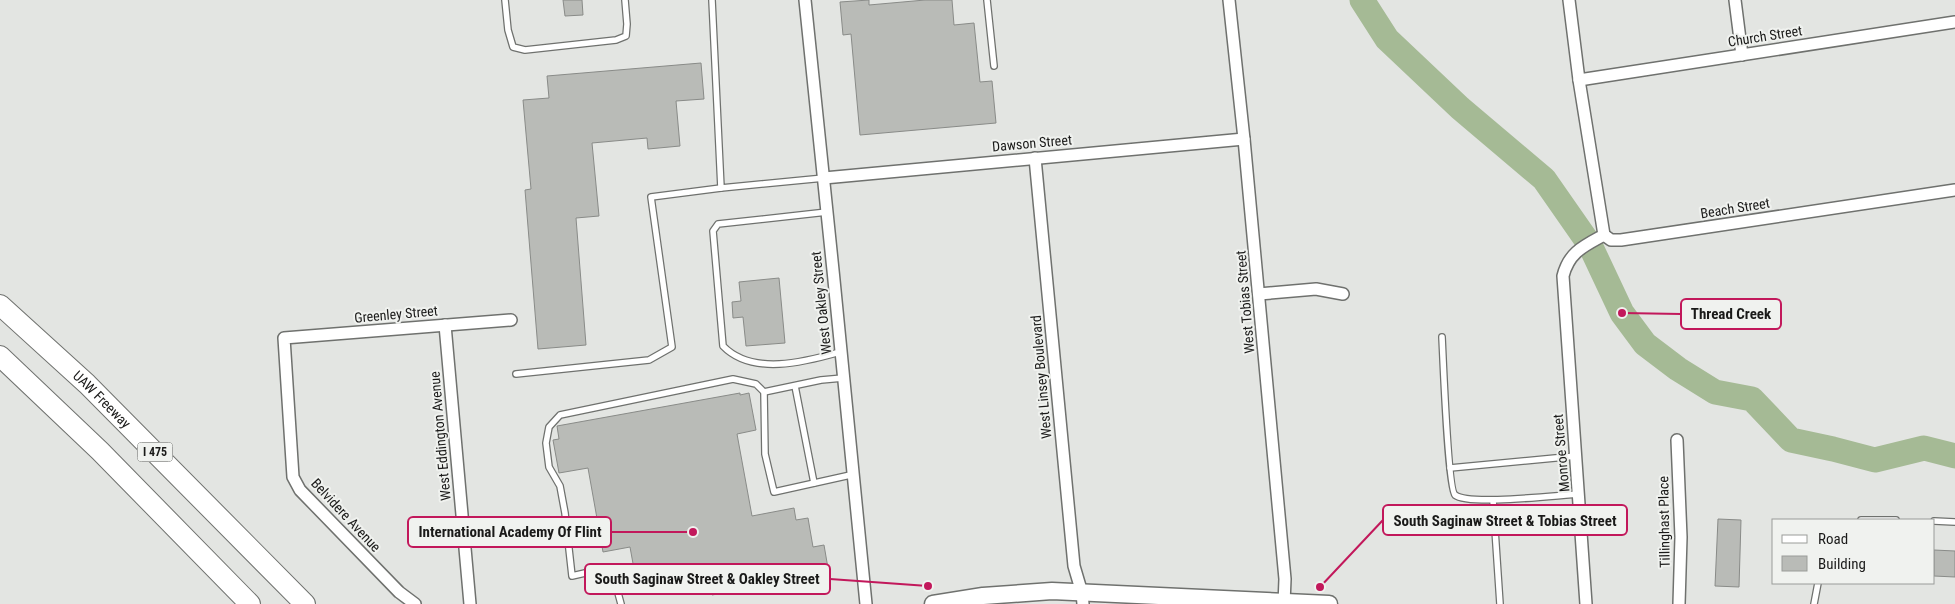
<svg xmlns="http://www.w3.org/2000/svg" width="1955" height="604" font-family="'Roboto Condensed',sans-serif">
<rect width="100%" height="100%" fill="#e3e5e2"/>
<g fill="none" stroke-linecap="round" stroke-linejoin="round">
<path stroke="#a5ba95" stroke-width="25" d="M1362,0l25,39 73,69 84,71 46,66 32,68 23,31 33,25 37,23 37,7 39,41 42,9 42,11 49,-12 31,8"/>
</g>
<g fill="#b9bbb7" stroke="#898b88">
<path d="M563,0h19l1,15 -18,1z"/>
<path d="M869,0v5l56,-5h27l2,25 20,-2 6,59 12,-1 4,42 -136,12 -9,-101 -8,1 -3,-33z"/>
<path d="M701,63l3,36 -28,2 4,45 -32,3 -1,-11 -55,5 7,73 -23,2 10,127 -48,4 -13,-159 6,-1 -8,-89 26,-2 -2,-22z"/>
<path d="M779,278l6,65 -39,3 -3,-29 -10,1 -1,-16 9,-1 -2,-19z"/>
<path d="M740,393v2l9,-2 7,37 -19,4 15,82 42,-8 2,12 12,-2 5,29 11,-2 5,29 -117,21 -2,-14 -55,10 -1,-3 -16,3 -8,-44 -27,5 -15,-84 -29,5 -6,-33 6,-1 -2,-13z"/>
<path d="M1718,519l23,1 -2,67 -24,-1z"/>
<path d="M1934,550l21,1v26l-21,-1z"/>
</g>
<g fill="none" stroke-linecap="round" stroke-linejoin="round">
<g stroke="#6f716e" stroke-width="8">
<g id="lane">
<path d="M505,0l3,30 5,17 12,3 91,-10 10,-4 1,-12 -2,-24"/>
<path d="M712,0l9,188 103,-10"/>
<path d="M987,0l7,66"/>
<path d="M827,212l-109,12 -5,7 10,115c29,30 82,16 117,6"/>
<path d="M1442,337c1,19 6,152 13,158 14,11 103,0 125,-1"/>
<path d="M516,374l133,-14 23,-13 -21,-150 70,-9"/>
<path d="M795,386l19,97"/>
<path d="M764,392l57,-12 22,-2"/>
<path d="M1450,468l126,-12"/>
<path d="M1493,500l7,104"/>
<path d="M1861,520h35"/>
<path d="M1934,521l21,1"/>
<path d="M621,604l-10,-37 -39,9 -7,-63 -5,-27 -11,-19 -3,-24 3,-16 11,-12 173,-36 23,5 8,8 1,62 9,38 81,-18"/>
<path d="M1814,604l4,-21"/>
</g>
</g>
<g stroke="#6f716e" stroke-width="14">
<g id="street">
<path d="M805,0c21,201 42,403 61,604"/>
<path d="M1229,0l15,139 41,440 -1,25"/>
<path d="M1569,0l10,80 25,155"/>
<path d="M1735,0l7,55"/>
<path d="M1579,80l376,-58"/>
<path d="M1035,158l39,408 8,27 1,11"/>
<path d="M824,178l420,-39"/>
<path d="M1604,235l7,5h10l334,-50"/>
<path d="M1259,294l57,-5 27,5"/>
<path d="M445,325l25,279"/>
<path d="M1677,440l4,97 -2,67"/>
<path d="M415,604l-16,-12 -99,-102 -7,-13 -9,-139 227,-18"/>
<path d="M1586,604l-23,-328c6,-24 21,-30 41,-41"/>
</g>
</g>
<g stroke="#6f716e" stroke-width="19">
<path id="secondary" d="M933,604l50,-8 69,-5 277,13"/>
</g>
<g stroke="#6f716e" stroke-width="22">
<g id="highway">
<path id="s1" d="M0,305l87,79 218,220"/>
<path d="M0,356l100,95 150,153"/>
</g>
</g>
<use href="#lane" stroke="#fff" stroke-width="5.5"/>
<use href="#street" stroke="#fff" stroke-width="11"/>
<use href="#secondary" stroke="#fff" stroke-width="16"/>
<use href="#highway" stroke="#fff" stroke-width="20"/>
</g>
<g text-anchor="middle" stroke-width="4" stroke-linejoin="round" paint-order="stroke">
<rect fill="#f0f2ef" stroke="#5a5b59" stroke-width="1" x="137.5" y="442.5" width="35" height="19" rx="4"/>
<g font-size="12" font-weight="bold" fill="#1a1a19">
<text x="155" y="456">I 475</text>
</g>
<g font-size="14" fill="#1a1a19" stroke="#f0f2ef">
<text transform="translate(1765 36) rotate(-9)" y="5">Church Street</text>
<text transform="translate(1032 143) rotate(-5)" y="5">Dawson Street</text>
<text transform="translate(1735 208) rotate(-9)" y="5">Beach Street</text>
<text transform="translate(1245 302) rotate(-95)" y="5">West Tobias Street</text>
<text transform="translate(821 303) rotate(-96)" y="5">West Oakley Street</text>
<text transform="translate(396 314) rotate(-5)" y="5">Greenley Street</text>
<text transform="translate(1041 377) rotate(-95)" y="5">West Linsey Boulevard</text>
<text dy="5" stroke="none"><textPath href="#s1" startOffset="139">UAW Freeway</textPath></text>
<text transform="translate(440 436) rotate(-95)" y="5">West Eddington Avenue</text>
<text transform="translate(1561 453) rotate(-95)" y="5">Monroe Street</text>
<text transform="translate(346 515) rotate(47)" y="5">Belvidere Avenue</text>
<text transform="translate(1664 522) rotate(-91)" y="5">Tillinghast Place</text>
</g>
</g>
<path fill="none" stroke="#c2185b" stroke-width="2" d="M1622 313L1681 314M1320 587L1383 520M693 532L611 532M928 586L830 579"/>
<g fill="#c2185b" stroke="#f0f2ef" stroke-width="2">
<circle cx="1622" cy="313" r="5"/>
<circle cx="1320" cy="587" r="5"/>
<circle cx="693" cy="532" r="5"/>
<circle cx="928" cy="586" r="5"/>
</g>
<g fill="#f0f2ef" stroke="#c2185b" stroke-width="2">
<rect x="1681" y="299" width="100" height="30" rx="5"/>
<rect x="1383" y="505" width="244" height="30" rx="5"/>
<rect x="408" y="517" width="203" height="30" rx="5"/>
<rect x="585" y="564" width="245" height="30" rx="5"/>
</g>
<g font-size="15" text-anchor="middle" font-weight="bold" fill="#1a1a19">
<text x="1731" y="319">Thread Creek</text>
<text x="1505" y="526">South Saginaw Street &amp; Tobias Street</text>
<text x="510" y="537">International Academy Of Flint</text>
<text x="707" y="584">South Saginaw Street &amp; Oakley Street</text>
</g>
<rect x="1772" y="519" width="162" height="65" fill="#f0f2ef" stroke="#9a9c99"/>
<rect x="1782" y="535" width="25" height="8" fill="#ffffff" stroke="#9a9c99"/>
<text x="1818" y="544" font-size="15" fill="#1a1a19">Road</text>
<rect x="1782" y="556" width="25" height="15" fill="#b9bbb7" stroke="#9a9c99"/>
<text x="1818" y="569" font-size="15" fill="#1a1a19">Building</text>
</svg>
